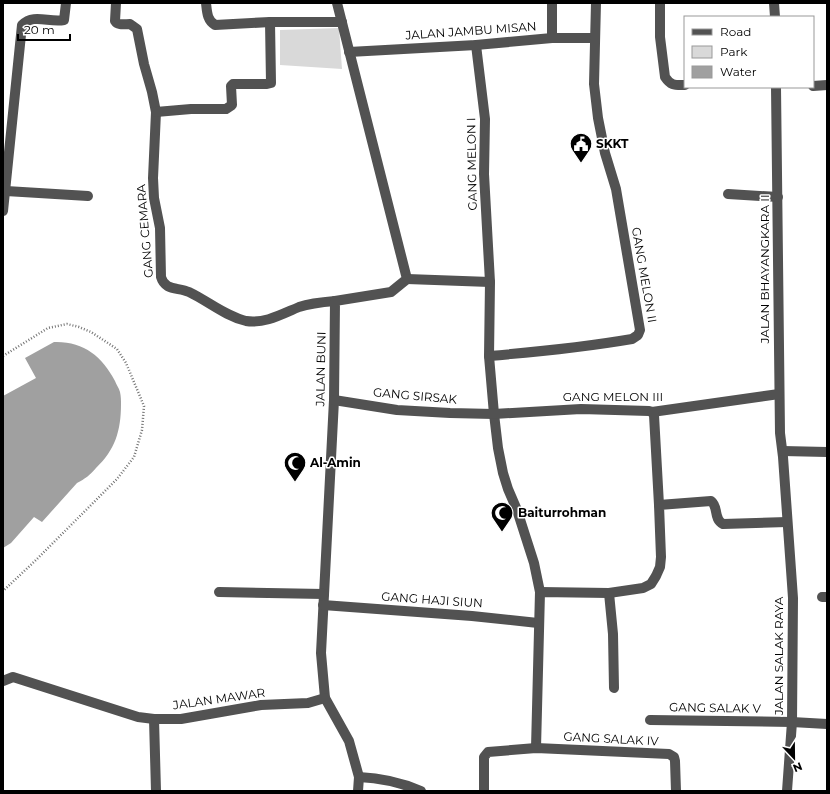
<svg xmlns="http://www.w3.org/2000/svg" width="830" height="794" font-family="Montserrat,sans-serif">
<rect width="100%" height="100%" fill="#fff"/>
<path fill="#d9d9d9" d="M339,28l3,41 -62,-4v-35z"/>
<path fill="#a0a0a0" d="M54,342c29,-1 48,14 61,39 1,3 4,7 5,11 1,4 1,9 1,12 0,27 -6,46 -25,64 -6,7 -11,11 -19,15l-35,39 -8,-5 -23,26 -8,5v-152l33,-18 -11,-20z"/>
<g fill="none" stroke-linecap="round" stroke-linejoin="round">
<path stroke="#747474" stroke-width="2.5" stroke-dasharray="1 2" stroke-linecap="butt" d="M3,356l45,-28 19,-4 12,3 12,5 26,17 9,14 18,43 -2,24 -8,27 -17,22 -81,81 -33,31"/>
<g stroke="#525252" stroke-width="10">
<path d="M116,3l-1,18c3,5 10,3 15,3l7,5 7,35 8,28 4,20 -3,66 1,20 6,30 1,49c4,14 17,10 28,15 19,9 36,24 57,29 19,3 36,-7 53,-14 12,-4 24,-5 36,-6"/>
<path d="M206,3c1,9 1,17 9,22l55,-3h72"/>
<path d="M337,3l70,276 -16,13 -56,9 -1,99 -13,253 4,45 24,43 10,36 -1,14"/>
<path d="M660,3v34l5,40c6,9 10,8 20,8"/>
<path d="M774,3l1,14"/>
<path d="M552,38v-35"/>
<path d="M476,45l9,74 -1,55 6,108 -1,74 5,58 4,34 5,25 5,16 9,21 17,53 6,29"/>
<path d="M349,52l127,-7 76,-7h43"/>
<path d="M813,86l14,-1"/>
<path d="M776,87l4,346 3,24 10,141 -1,124 -5,69"/>
<path d="M156,112l35,-3h35l6,-4 -1,-19 2,-2h34l4,-1 -1,-61"/>
<path d="M6,191l82,5"/>
<path d="M728,194l50,3"/>
<path d="M3,211l19,-186c12,-12 27,-2 42,-5l2,-17"/>
<path d="M407,279l83,3"/>
<path d="M489,356c48,-4 96,-9 143,-17l6,-4 2,-5 -24,-141 -11,-36 -7,-35 -4,-34 2,-81"/>
<path d="M334,400l63,10 53,3 44,1 87,-5 68,2 3,1 127,-18"/>
<path d="M652,412l2,3 5,90"/>
<path d="M783,451l44,1"/>
<path d="M219,592l105,2"/>
<path d="M609,593l4,41 1,54"/>
<path d="M822,597h5"/>
<path d="M323,605l149,11 66,7"/>
<path d="M3,681l10,-4 125,40 16,2h27l80,-14 47,-2 17,-5"/>
<path d="M154,719l2,72"/>
<path d="M650,720l142,2 35,2"/>
<path d="M536,748l4,-156 69,1 34,-5 8,-4 5,-8 4,-9 1,-10 -2,-52 52,-4c8,6 2,18 12,23l64,-2"/>
<path d="M359,777c23,1 41,5 62,14"/>
<path d="M484,791v-34l4,-5 48,-4 133,6 5,3 1,4 1,30"/>
</g>
</g>
<defs>
<g id="civic-pin" transform="scale(1.15)"><path d="M0 17L-7.5 6A9.5 9.5 0 1 1 7.5 6Z" fill="#000" stroke="#fff"/><path d="M-.6-6.5H3V-4.5H.6V-3L4-1V1h2V6H-6V1h2V-1L-.6-3ZM-1.2 2.5V6h2.4V2.5Z" fill="#fff"/></g>
<g id="mosque-pin" transform="scale(1.15)"><path d="M0 17L-7.5 6A9.5 9.5 0 1 1 7.5 6Z" fill="#000" stroke="#fff"/><path d="M3.5-4.9A6 6 0 1 0 3.5 4.9A5 5 0 1 1 3.5-4.9Z" fill="#fff"/></g>
</defs>
<g fill-rule="evenodd">
<use href="#civic-pin" x="581" y="144"/>
<use href="#mosque-pin" x="295" y="463"/>
<use href="#mosque-pin" x="502" y="513"/>
</g>
<g text-anchor="middle" stroke-width="3" stroke-linejoin="round" paint-order="stroke">
<g font-size="12" fill="#000" stroke="#fff">
<text transform="translate(471 31) rotate(-4)" y="4">JALAN JAMBU MISAN</text>
<text transform="translate(472 164) rotate(-91)" y="4">GANG MELON I</text>
<text transform="translate(145 231) rotate(-95)" y="4">GANG CEMARA</text>
<text transform="translate(765 269) rotate(-90)" y="4">JALAN BHAYANGKARA II</text>
<text transform="translate(644 275) rotate(80)" y="4">GANG MELON II</text>
<text transform="translate(321 369) rotate(-89)" y="4">JALAN BUNI</text>
<text transform="translate(415 396) rotate(5)" y="4">GANG SIRSAK</text>
<text x="613" y="401">GANG MELON III</text>
<text transform="translate(432 600) rotate(4)" y="4">GANG HAJI SIUN</text>
<text transform="translate(779 656) rotate(-90)" y="4">JALAN SALAK RAYA</text>
<text transform="translate(219 699) rotate(-8)" y="4">JALAN MAWAR</text>
<text transform="translate(715 708) rotate(1)" y="4">GANG SALAK V</text>
<text transform="translate(611 739) rotate(3)" y="4">GANG SALAK IV</text>
</g>
<g font-size="12" font-weight="bold" fill="#000" stroke="#fff" text-anchor="start">
<text x="596" y="148">SKKT</text>
<text x="310" y="467">Al-Amin</text>
<text x="518" y="517">Baiturrohman</text>
</g>
</g>
<rect width="830" height="794" fill="none" stroke="#000000" stroke-width="8"/>
<rect x="684" y="16" width="130" height="72" fill="#ffffff" stroke="#999999"/>
<rect x="692" y="29" width="20" height="6" fill="#525252" stroke="#999999"/>
<text x="720" y="36" font-size="12" fill="#000000">Road</text>
<rect x="692" y="46" width="20" height="12" fill="#d9d9d9" stroke="#999999"/>
<text x="720" y="56" font-size="12" fill="#000000">Park</text>
<rect x="692" y="66" width="20" height="12" fill="#a0a0a0" stroke="#999999"/>
<text x="720" y="76" font-size="12" fill="#000000">Water</text>
<g transform="translate(794 758) rotate(158)" stroke="#ffffff" stroke-width="3" paint-order="stroke">
<path d="M0-3L7 15L0 10L-7 15Z" fill="#000000"/>
<text y="-6" font-size="11" font-weight="bold" text-anchor="middle" fill="#000000">N</text>
</g>
<path d="M18 34v6h52v-6" fill="none" stroke="#000000" stroke-width="2"/>
<text x="24" y="34" font-size="12" fill="#000000" stroke="#ffffff" stroke-width="3" paint-order="stroke">20 m</text>
</svg>
